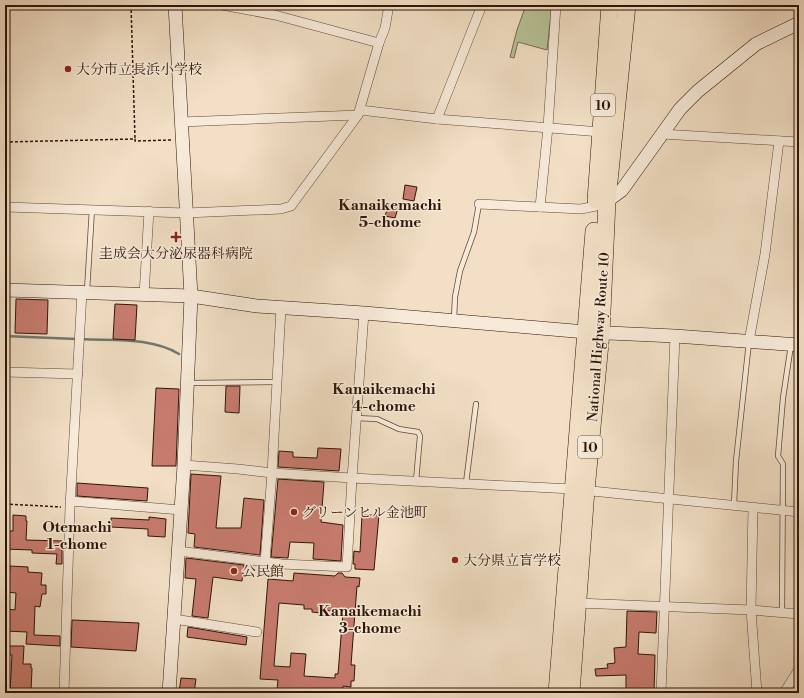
<svg xmlns="http://www.w3.org/2000/svg" width="804" height="698" font-family="'Libre Bodoni','Noto Serif JP',serif">
<rect width="100%" height="100%" fill="#f2dfc5"/>
<filter id="stains"><feTurbulence type="fractalNoise" baseFrequency=".005" numOctaves="4"/><feColorMatrix values="0 0 0 0 .2 0 0 0 0 .09 0 0 0 0 .02 0 0 0 .5 -.17"/></filter>
<radialGradient id="worn" r=".72"><stop offset=".6" stop-color="#630" stop-opacity="0"/><stop offset="1" stop-color="#630" stop-opacity=".3"/></radialGradient>
<path fill="#b7c297" stroke="#726c50" d="M526,5h26l-5,45 -29,-8 -4,16 -4,-1 7,-27z"/>
<g fill="none" stroke-linecap="round" stroke-linejoin="round">
<g stroke="#6f7971" stroke-width="2.5">
<path d="M5,336l71,3"/>
<path d="M81,339c33,2 69,-2 98,15"/>
</g>
</g>
<g fill="#c97c70" stroke="#2e1508" fill-rule="evenodd">
<path d="M405,185l12,2 -3,14 -11,-2z"/>
<path d="M388,206l10,2 -3,10 -10,-2z"/>
<path d="M16,299l32,1 -1,34 -32,-1z"/>
<path d="M115,304l22,1 -2,35 -22,-1z"/>
<path d="M226,386h14l-1,27 -14,-1z"/>
<path d="M156,388l23,1 -3,77h-24z"/>
<path d="M318,448l23,1 -2,22 -61,-4 1,-16 14,1v5l24,1z"/>
<path d="M191,474l30,2 -5,52h25l3,-30 20,2 -4,55 -66,-8 1,-13 -7,-1z"/>
<path d="M278,479l46,3 -3,40 22,3 -2,36 -28,-2 1,-16 -24,-1 -2,16 -17,-1z"/>
<path d="M77,483l71,5 -1,13 -70,-5z"/>
<path d="M13,515l13,1v5h1l-1,19 36,1v23h-6l1,-10 -25,-1v-3l-27,-1v-18h8z"/>
<path d="M362,515h17l-5,55 -19,-1v-5h-2l1,-13 6,1z"/>
<path d="M149,517l17,2 -1,18 -17,-1v-7l-37,-2v-9l38,2z"/>
<path d="M186,558l58,7 -2,16 -29,-4 -5,41 -16,-2 4,-37 -11,-1z"/>
<path d="M10,566l18,1v5l14,1 -1,12h5v9h-4l-2,13 -5,-1 -1,29 26,1v10l-34,-2 1,-12 -22,-1v-21l2,1v-2l8,1 1,-17 -11,-1v-9h4z"/>
<path d="M294,573l41,3 3,-3h4l3,4 15,1 -1,9 -2,-1 -6,79h4l-1,16h-3v6l-8,-1 -1,7 -65,-4 1,-9 -18,-1 8,-100 25,2zM279,603l25,2v4h8v3l8,1v-3l23,2 -5,62h-3v4l-31,-2 2,-22 -15,-1 -1,14 -16,-1z"/>
<path d="M627,611l30,1 -1,21 -17,-1 -1,22 17,1 -1,38h-28v-18l-30,1 -1,-7 13,-1 -1,-4 8,-1 -1,-15 12,-1z"/>
<path d="M72,620l67,3 -3,28 -65,-4z"/>
<path d="M188,627l59,10 -1,8 -59,-8z"/>
<path d="M5,646h19l-1,18h8v4h1l-1,25h-21l2,-38 -7,-1z"/>
<path d="M181,678l15,1 -2,14h-15z"/>
</g>
<g fill="none" stroke-linecap="round" stroke-linejoin="round">
<g stroke="#5f4837" stroke-width="6">
<g id="lane">
<path d="M87,291l5,-82"/>
<path d="M454,319l1,-22 5,-26 14,-39 5,-28"/>
<path d="M189,383l88,-1"/>
<path d="M356,418l21,1 22,10 19,3 2,4 -4,45"/>
<path d="M466,483l10,-79"/>
<path d="M734,505l2,-44 13,-119"/>
<path d="M782,613l1,-149 -5,-8 5,-58 8,-53"/>
</g>
</g>
<g stroke="#5f4837" stroke-width="10">
<g id="street">
<path d="M222,5l53,10 104,28"/>
<path d="M360,110l77,9 164,13"/>
<path d="M437,119l45,-114"/>
<path d="M181,122l177,-7"/>
<path d="M661,134l138,8"/>
<path d="M479,204l102,5 15,-3"/>
<path d="M5,207l181,6 95,-4 10,-3 67,-91 21,-72 6,-15 4,-23"/>
<path d="M540,207l8,-80 8,-122"/>
<path d="M144,295l5,-84"/>
<path d="M749,341l16,-87 14,-113"/>
<path d="M5,372l73,2"/>
<path d="M184,465l54,4 34,4 80,5 12,-165"/>
<path d="M70,501l111,9"/>
<path d="M753,507l-2,103 6,83"/>
<path d="M178,551l104,13 65,3 5,-89 220,11 227,23"/>
<path d="M265,562l7,-89 9,-165"/>
<path d="M577,603l174,7 48,4"/>
<path d="M174,619l83,13"/>
<path d="M64,693l6,-186 12,-215"/>
<path d="M661,693l14,-357"/>
<path d="M784,693l15,-24"/>
</g>
</g>
<g stroke="#2e1508" stroke-width="14">
<g id="secondary">
<path d="M601,204l6,-3 15,-11 58,-81 18,-18 58,-47 43,-21"/>
<path d="M5,290l186,6 66,10 107,7 222,19 89,4 124,9"/>
<path d="M169,693l15,-228 7,-169 -16,-291"/>
</g>
</g>
<g stroke="#2e1508" stroke-width="18">
<g id="highway">
<path d="M596,200l14,-195"/>
<path d="M557,693l37,-462"/>
<path d="M571,693l15,-203 15,-157 6,-132 20,-196"/>
</g>
</g>
<g stroke="#2e1508" stroke-width="1.5" stroke-dasharray="3 2" stroke-linecap="butt">
<path d="M131,5l4,134"/>
<path d="M5,142l130,-3v2l36,-1"/>
<path d="M5,504l56,3"/>
</g>
<use href="#lane" stroke="#f7ead9" stroke-width="4.5"/>
<use href="#street" stroke="#f7ead9" stroke-width="9"/>
<use href="#secondary" stroke="#f7ead9" stroke-width="13"/>
<use href="#highway" stroke="#f2dfc5" stroke-width="17"/>
</g>
<g fill="#8f2418" stroke="#f7ead9" stroke-width="1.5">
<circle cx="68" cy="69" r="4"/>
<path d="M174 231h4v4h4v4h-4v4h-4v-4h-4v-4h4z"/>
<circle cx="294" cy="512" r="4"/>
<circle cx="455" cy="560" r="4"/>
<circle cx="234" cy="571" r="4"/>
</g>
<g text-anchor="middle" stroke-width="3" stroke-linejoin="round" paint-order="stroke">
<g fill="#f7ead9" stroke="#6a5547" stroke-width="1">
<rect x="591" y="94" width="24" height="22" rx="3"/>
<rect x="578" y="436" width="24" height="22" rx="3"/>
</g>
<g font-size="13" font-weight="bold" fill="#2e1508">
<text x="603" y="110">10</text>
<text x="590" y="452">10</text>
</g>
<g font-size="14" fill="#2e1508" stroke="#f7ead9" text-anchor="start">
<text x="76" y="74">大分市立長浜小学校</text>
<text x="176" y="258" text-anchor="middle">圭成会大分泌尿器科病院</text>
<text x="302" y="517">グリーンヒル金池町</text>
<text x="463" y="565">大分県立盲学校</text>
<text x="242" y="576">公民館</text>
</g>
<g font-size="14" fill="#2e1508" stroke="#f7ead9">
<text transform="translate(598 337) rotate(-86)" y="5">National Highway Route 10</text>
</g>
<g font-size="15" font-weight="bold" fill="#2e1508" stroke="#f7ead9">
<text x="390" y="210">Kanaikemachi<tspan x="390" dy="17">5-chome</tspan></text>
<text x="384" y="394">Kanaikemachi<tspan x="384" dy="17">4-chome</tspan></text>
<text x="77" y="532">Otemachi<tspan x="77" dy="17">1-chome</tspan></text>
<text x="370" y="616">Kanaikemachi<tspan x="370" dy="17">3-chome</tspan></text>
</g>
</g>
<rect width="804" height="698" fill="none" stroke="#f2dfc5" stroke-width="20"/>
<rect x="6" y="6" width="792" height="686" fill="none" stroke="#2e1508" stroke-width="2"/>
<rect x="10" y="10" width="784" height="678" fill="none" stroke="#2e1508"/>
<rect width="100%" height="100%" filter="url(#stains)"/>
<rect width="100%" height="100%" fill="url(#worn)"/>
</svg>
